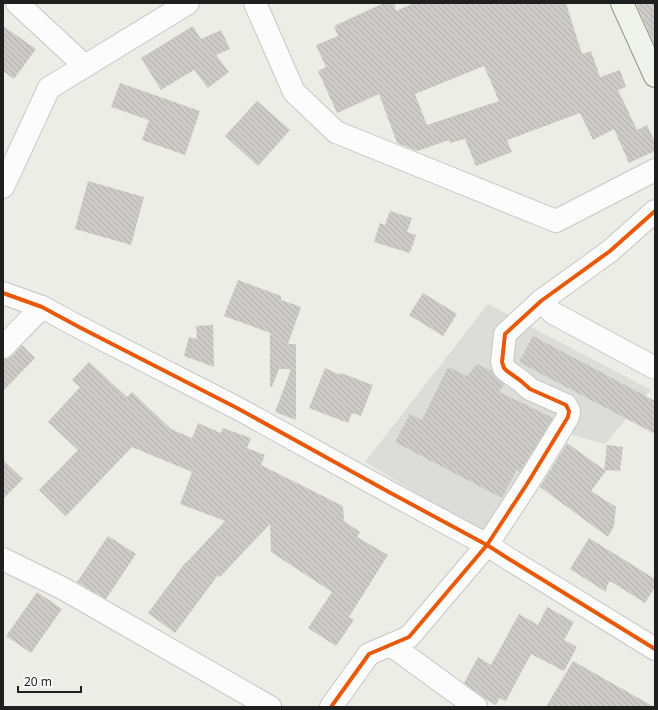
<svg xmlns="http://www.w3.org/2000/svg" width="658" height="710" font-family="'Noto Sans',sans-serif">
<defs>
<pattern id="building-back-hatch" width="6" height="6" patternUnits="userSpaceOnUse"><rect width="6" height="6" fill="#cccbc7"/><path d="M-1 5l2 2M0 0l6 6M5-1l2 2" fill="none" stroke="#afaeaa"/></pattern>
</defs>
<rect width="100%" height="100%" fill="#edede8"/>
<path fill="#dcdcd9" d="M488,304l163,86 -46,54 -40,-11 -69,108 -131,-79z"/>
<g fill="url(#building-back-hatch)" fill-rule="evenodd">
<path d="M384,3h10l2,8 18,-8h152l16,51 9,-3 9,26 20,-7 6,17 -8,3 19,40 10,-5 8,17v9l-26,12 -15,-34 -21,11 -13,-27 -73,27 5,12 -36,14 -11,-27 -15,4 -1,-3 -32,11 -20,-8 -18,-49 -42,19 -19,-42 8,-4 -10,-22 22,-9 -4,-10zM484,66l15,35 -72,24 -12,-31z"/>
<path d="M636,3h19v43z"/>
<path d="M3,26l33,23 -22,30 -11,-8z"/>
<path d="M193,26l8,13 20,-9 9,19 -14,6 13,17 -21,16 -14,-18 -33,20 -20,-32z"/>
<path d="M120,83l80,28 -15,44 -43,-15 7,-20 -38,-13z"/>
<path d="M257,101l33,29 -32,36 -33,-30z"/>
<path d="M88,181l56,16 -13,48 -56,-16z"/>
<path d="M390,211l22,7 -5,14 9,3 -6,18 -36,-11 6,-19 5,2z"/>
<path d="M238,280l43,16v4l20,7 -13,37h8v76l-21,-8 16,-43h-12l-7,18 -2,-1v-53l-46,-17z"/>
<path d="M423,293l34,21 -14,22 -34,-21z"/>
<path d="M213,325l1,42 -30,-11 5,-19 8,2 -1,-13z"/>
<path d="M533,336l122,65v33l-136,-72z"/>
<path d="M22,345l13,13 -32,33v-32h4l5,-3z"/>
<path d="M89,362l38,35 5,-5 39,37 21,9 6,-15 23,10 2,-5 28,10 -4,10 18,7 -4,10 82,41 1,15 16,11 -3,5 31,18 -39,62 5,3 -18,26 -28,-18 24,-36 -61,-40 -1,-28 -50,53 -2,-2 -43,58 -27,-20 37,-50h1l39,-42 -45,-17 12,-32 -60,-25 -66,69 -27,-26 39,-40 -30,-28 32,-35 -8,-7z"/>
<path d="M477,364l15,7 3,6 9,7 -5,8 54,26 -33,54 -3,-3 -15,29 -107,-56 15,-28 12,6 26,-53 19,9z"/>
<path d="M325,368l15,7 1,-2 32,12 -12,31 -9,-3 -4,10 -39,-15z"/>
<path d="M567,443l39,28 -15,20 25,16 -2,19 -6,11 -68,-50z"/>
<path d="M607,445l16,2 -3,24 -16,-1z"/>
<path d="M3,460l20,19 -20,20z"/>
<path d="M108,536l28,18 -30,45 -29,-17z"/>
<path d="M589,538l66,41v8l-10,16 -35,-22 -3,5 -1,6 -36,-23z"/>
<path d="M37,592l25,17 -31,44 -25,-17z"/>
<path d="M547,607l27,15 -10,18 13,7 -13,24 -33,-17 -25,47 -7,-3 -3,7 -11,-6 -2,-2 -19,-14 14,-26 13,8 28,-51 19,11z"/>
<path d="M573,661l81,46h-108z"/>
</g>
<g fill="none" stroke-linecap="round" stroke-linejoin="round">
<g stroke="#c6c6c4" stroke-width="24">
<g id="street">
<path d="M17,3l68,63"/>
<path d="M255,3l39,89 42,40 220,89 99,-51"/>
<path d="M3,187l46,-99 139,-85"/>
<path d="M3,293l39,14 37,20 158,81 150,83 100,54 22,14 146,90"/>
<path d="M541,301l12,12 102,55"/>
<path d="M3,347l39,-40"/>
<path d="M3,559l61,30 206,118"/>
<path d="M391,645l85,62"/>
<path d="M331,707l38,-53 40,-17 78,-92 40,-61 41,-67 1,-6 -3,-6 -36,-16 -9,-8 -14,-10 -3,-3 -2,-6 3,-28 36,-33 69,-50 45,-40"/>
</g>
</g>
<g stroke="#8d9781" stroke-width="24">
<path id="secondary" d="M622,3l33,73"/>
</g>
<use href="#street" stroke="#fcfcfc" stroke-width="22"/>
<use href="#secondary" stroke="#f0f3eb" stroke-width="22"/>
<g stroke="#fff" stroke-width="6">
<g id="cycleway">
<path d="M3,293l39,14 37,20 158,81 150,83 100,54 22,14 146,90"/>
<path d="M331,707l38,-53 40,-17 78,-92 40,-61 41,-67 1,-6 -3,-6 -36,-16 -9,-8 -14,-10 -3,-3 -2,-6 3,-28 36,-33 69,-50 45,-40"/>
</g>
</g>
<use href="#cycleway" stroke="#e8590c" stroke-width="4"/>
</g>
<rect width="658" height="710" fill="none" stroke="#1f1f1f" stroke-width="8"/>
<path d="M18 686v6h63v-6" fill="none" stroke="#1f1f1f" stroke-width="2"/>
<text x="24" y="686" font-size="12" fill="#1f1f1f" stroke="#ffffff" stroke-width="3" paint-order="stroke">20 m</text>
</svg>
